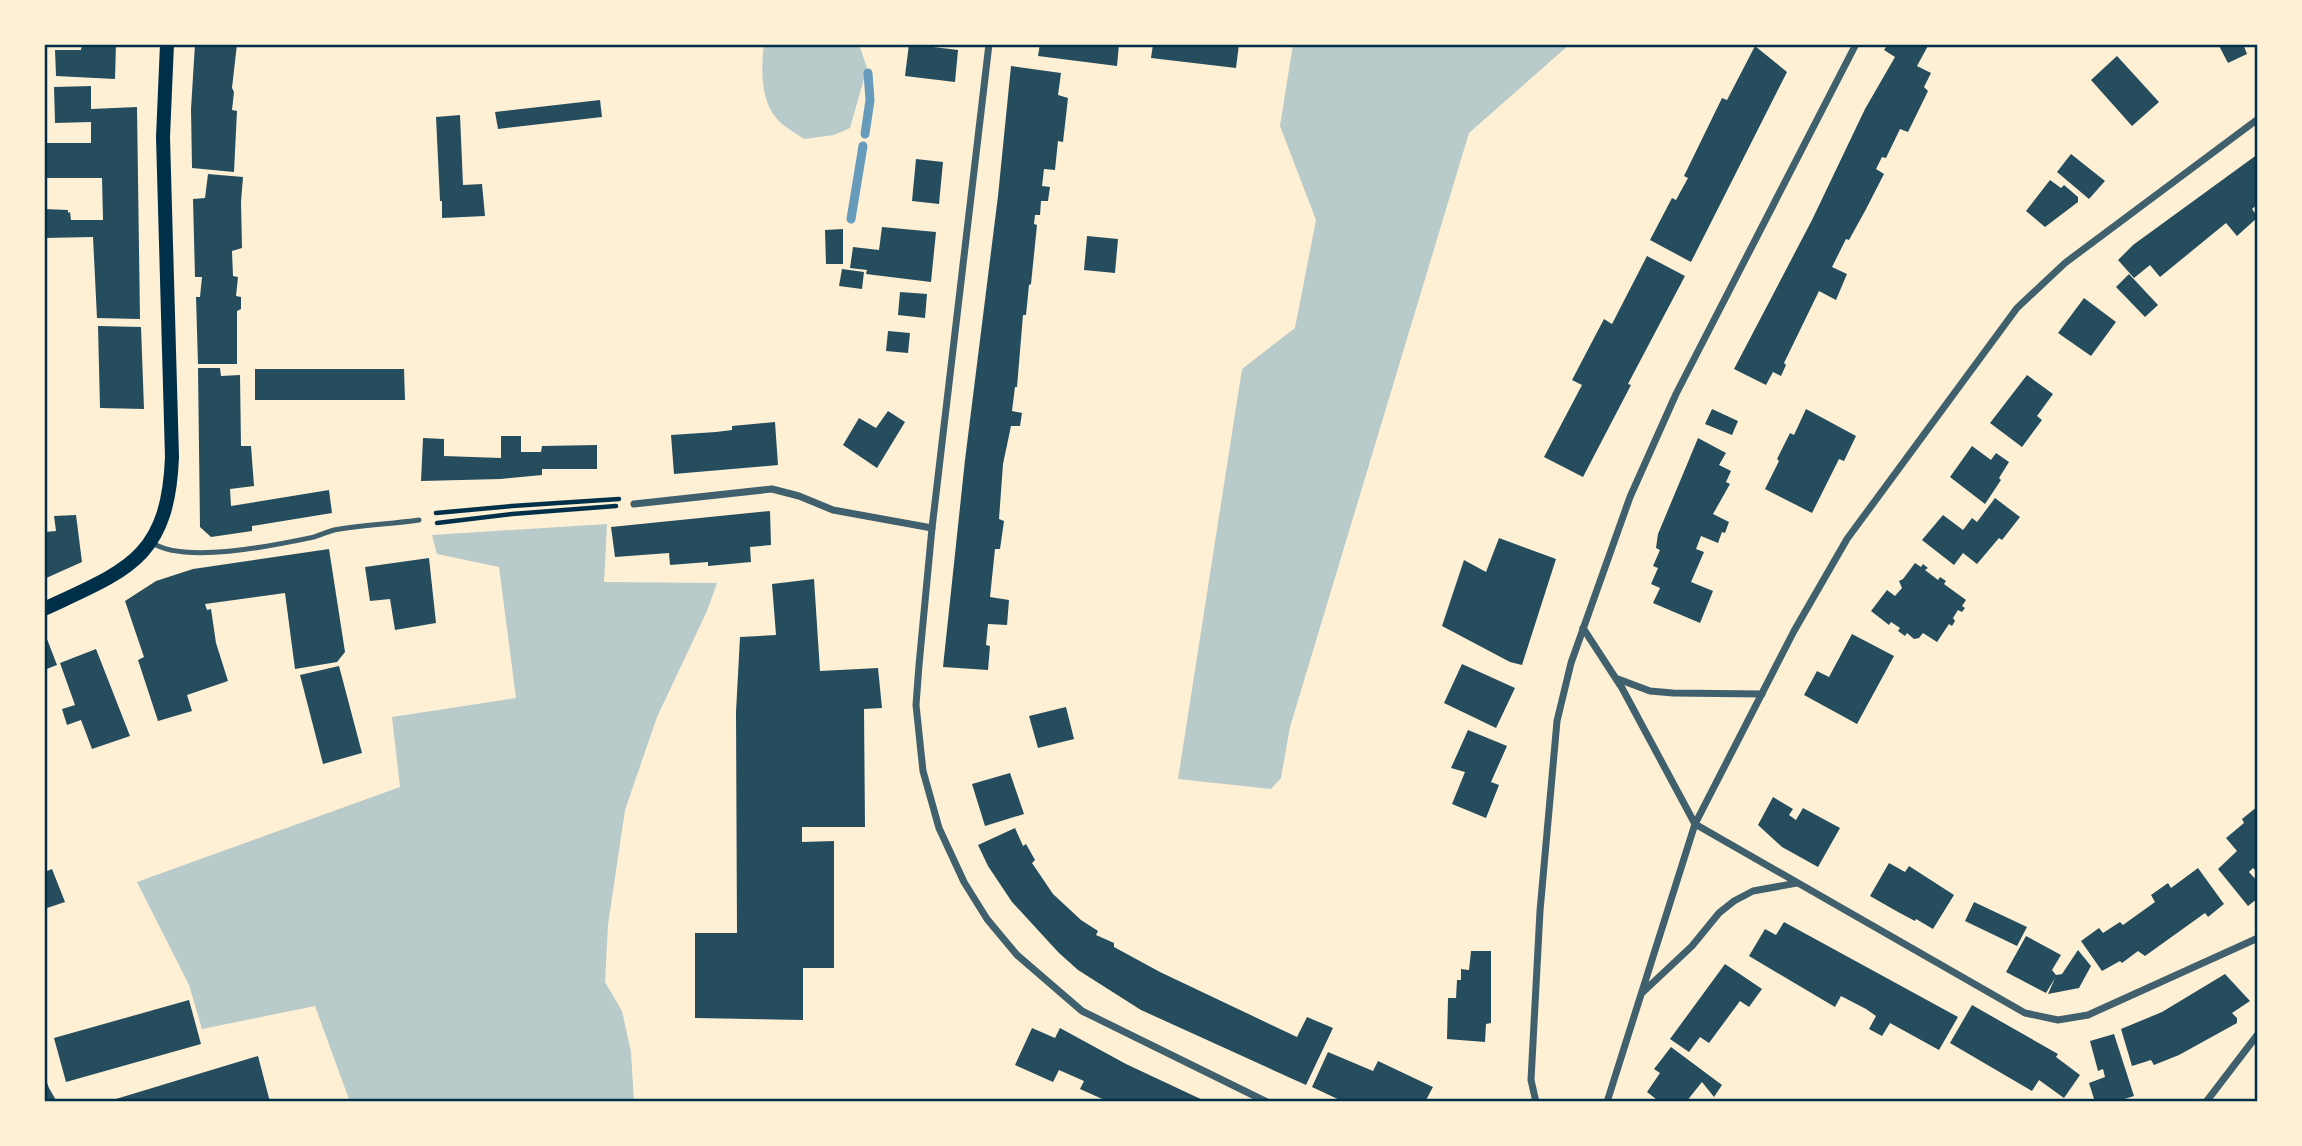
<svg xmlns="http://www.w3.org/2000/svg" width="2302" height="1146" font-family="Merriweather,serif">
<rect width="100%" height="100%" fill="#fdf0d5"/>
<g fill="#b9caca">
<path d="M764,44h95l8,24 -17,60 -16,7 -30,4c-8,-6 -20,-12 -27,-20 -17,-19 -16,-52 -13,-75z"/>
<path d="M1293,44h277l-101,89 -179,594 -9,51 -10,11 -93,-10 64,-410 53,-41 21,-108 -36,-94z"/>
<path d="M607,524l-3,58 113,1 -10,28 -50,106 -32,93 -17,115 -3,57 17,29 9,41 3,50h-284l-35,-96 -113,23 -13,-44 -52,-103 263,-95 -8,-70 124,-19 -17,-131 -62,-13 -5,-19z"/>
</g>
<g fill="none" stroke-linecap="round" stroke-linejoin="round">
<g stroke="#669bbc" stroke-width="9">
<path d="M865,134l5,-34 -2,-27"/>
<path d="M851,219l12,-73"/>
</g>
</g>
<g fill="#264d5e">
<path d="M82,44h34l-1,35 -59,-3 -1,-26h26z"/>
<path d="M195,44h42l-5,44 2,4 -2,18 5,1 -3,61 -42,-4 -1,-59z"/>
<path d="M909,44l49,6 -3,32 -50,-6z"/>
<path d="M1040,44h79l-2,22 -79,-10z"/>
<path d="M1153,44h86l-3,24 -85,-10z"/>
<path d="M1888,44h41l-12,22 14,7 -7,14 4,4 -20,41 -8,-3 -14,29 -4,-1 -6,12 8,5 -19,37 -16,29 -3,-1 -14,28 15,7 -11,26 -17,-9 -35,72 2,2 -5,11 -8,-4 -7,13 -32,-16 78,-149 53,-111 30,-52 -11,-7z"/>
<path d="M2218,44h25l4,10 -19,9z"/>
<path d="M1755,46l32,26 -96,190 -41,-22 22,-42 4,2 12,-22 -4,-2 38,-78 5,2z"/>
<path d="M2117,56l42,46 -27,24 -41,-46z"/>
<path d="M1011,66l50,7 -3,22 10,3 -5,44 -5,-1 -3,29 -11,-1 -2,17 8,1 -2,14h-7l-1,14h-5l-1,9 3,1 -6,59 -2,1 -3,30h-3l-6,72h-2l-3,24 10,2 -2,13h-9l-8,38 -4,55 5,2 -4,28h-5l-5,48 19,3 -2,25 -19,-1 -2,21 4,1 -2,24 -45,-3 22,-207 33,-264z"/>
<path d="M91,86v23l46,-2 3,212 -43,-1 -4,-81 -49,1v-29l24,1v3l2,-1 1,8h32l-1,-42h-55v-35h44v-21l-36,1 -1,-36z"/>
<path d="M600,100l2,17 -104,12 -3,-17z"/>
<path d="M460,115l3,70 19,-1 3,32 -43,2v-17h-2l-4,-84z"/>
<path d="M2071,154l34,27 -16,18 -32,-27z"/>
<path d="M2258,154v50l-6,5 6,8 -21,19 -11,-13 -66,54 -10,-12 -16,13 -16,-18 15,-15z"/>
<path d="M916,159l27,3 -4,42 -27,-3z"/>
<path d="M208,174l35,3 -2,25 1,46 -10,3 1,25 5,1 -2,19 5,1v12l-4,2v53h-39l-2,-67h4l2,-20h-7l-2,-78 12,-1z"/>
<path d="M2050,180l11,8 3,-3 14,12v5l-33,25 -19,-16z"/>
<path d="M882,227l54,5 -5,50 -65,-8 1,-4 -17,-2 3,-21 26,3z"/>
<path d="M843,229v35h-17l-1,-34z"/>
<path d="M1087,236l31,3 -3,34 -31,-3z"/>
<path d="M1647,256l38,20 -46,87 -11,21 3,1 -48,92 -39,-20 38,-72 -10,-5 32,-61 8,5z"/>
<path d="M842,269l22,3 -2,17 -23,-3z"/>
<path d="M2129,274l29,31 -13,12 -29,-30z"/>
<path d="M900,292l27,2 -2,24 -27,-3z"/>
<path d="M2084,298l32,24 -25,34 -33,-23z"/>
<path d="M98,326l43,1 3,82 -44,-1z"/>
<path d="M888,331l22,2 -2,20 -22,-2z"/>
<path d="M198,368h22l1,8 19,-1 1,71h10l3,40 -24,3 1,17 98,-16 3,23 -80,13v5l-41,6 -11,-10z"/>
<path d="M255,369h149l1,31h-150z"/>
<path d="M2027,375l26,19 -16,22 5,4 -20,27 -32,-24z"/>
<path d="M1712,409l26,12 -6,14 -27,-11z"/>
<path d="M1806,409l50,27 -12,25 -5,-2 -27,54 -47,-24 14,-28 -2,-2 13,-26 4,2z"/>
<path d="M888,411l17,11 -28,46 -34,-23 16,-27 17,10z"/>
<path d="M775,422l3,43 -104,9 -3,-39 45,-3 16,-2v-4z"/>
<path d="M501,436h20v16h20l1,-6 55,-1v24h-55v6l-41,4 -80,2 2,-43 21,1v17l57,2z"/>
<path d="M1698,438l28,15 -7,12 12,6 -5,11 4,2 -17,30 16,8 -4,11 -3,-1 -4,11 -17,-7 -5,13 8,3 -13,30 22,9 -13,32 -47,-20 7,-15 -9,-4 7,-16 -5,-2 7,-16 -4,-2 2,-14z"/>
<path d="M1972,446l19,14 5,-7 13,9 -10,16 2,2 -16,24 -35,-27z"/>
<path d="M1995,498l25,19 -18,23 -3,-2 -22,26 -14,-11 -9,12 -32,-25 21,-25 20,15 9,-12 5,4z"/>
<path d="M770,511l1,34 -21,2 1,15 -43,4v-4l-38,3 -1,-12 -54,4 -4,-30z"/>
<path d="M76,515l6,47 -38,17v-47l12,-1 -2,-15z"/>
<path d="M1499,538l57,21 -34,106 -12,-3 -68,-36 22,-66 22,12z"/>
<path d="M329,549l16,103 -8,10 -42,7 -10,-76 -80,11 2,6 4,-1 5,34 12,38 -41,14 5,16 -34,10 -20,-61 6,-3 -19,-56 31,-20 37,-12z"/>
<path d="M429,558l7,65 -41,7 -5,-31 -20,2 -5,-34z"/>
<path d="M1915,563l6,4 2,-3 5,4 -3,2 13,10 2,-3 6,4 -2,3 22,16 -4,6 3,2 -3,4 -4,-2 -5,8 2,3 -3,5 -3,-2 -12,18 -14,-9 -4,5 -5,1 -7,-6 -2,3 -7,-5 2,-3 -9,-6 -2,3 -18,-14 16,-21 8,6 7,-8 -3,-7 4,-2z"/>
<path d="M814,579l6,92 58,-3 4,40 -18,1 1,118h-63v15l32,-1v127h-31v52l-108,-2v-85h42l-1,-221 4,-75 36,-2 -4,-51z"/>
<path d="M1852,634l42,22 -37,68 -53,-29 13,-24 12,6z"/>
<path d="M47,639l10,26 -13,5v-29z"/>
<path d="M96,649l34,87 -38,13 -11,-29 -14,5 -5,-16 13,-4 -15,-42z"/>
<path d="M1462,664l53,24 -19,40 -52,-25z"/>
<path d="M339,666l23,87 -39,11 -23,-89z"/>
<path d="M1066,707l8,32 -36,9 -9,-32z"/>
<path d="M1468,730l39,16 -16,36 8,3 -13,33 -34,-14 13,-32 -14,-4z"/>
<path d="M1010,773l14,41 -39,12 -13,-42z"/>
<path d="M1773,797l20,12 -4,6 7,5 7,-12 37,20 -22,39 -36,-20 -24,-22z"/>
<path d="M2258,806v63l-2,2 -3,-3 -4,4 9,10v16l-10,8 -30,-37 19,-18 -11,-13 18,-15 -2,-4z"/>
<path d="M1015,828l8,18 3,-2 9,16 -3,3 21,31 28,26 17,11 -2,4 18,8v4l46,25 137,65 10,-20 26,11 -27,57 -165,-75 -63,-40 -19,-17 -47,-51 -24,-36 -10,-21z"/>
<path d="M1889,863l16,9 4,-6 45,29 -21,34 -17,-10 -1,2 -17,-9 -28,-16z"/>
<path d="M44,864l3,7 5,-2 13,33 -21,7z"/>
<path d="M2198,868l26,36 -16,13 -3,-4 -60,43 -7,-5 -16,12 -2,-2 -18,10 -21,-30 18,-13 4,5 17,-11 3,3 32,-23 -4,-7 17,-12 3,5z"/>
<path d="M1974,902l53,25 -10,19 -52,-25z"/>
<path d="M1784,922l174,95 -19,33 -49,-27 -8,13 -13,-7 7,-13 -10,-7 -25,-13 -6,11 -86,-51 16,-27 11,6z"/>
<path d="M2026,936l35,19 -9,15 4,5 6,-1 16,-24 13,16 -12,22 -31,6 7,-16 -9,15 -40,-21z"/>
<path d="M1471,951h20v72l-5,1 -1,18 -38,-3 1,-41h8l1,-18h4v-11l8,1z"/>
<path d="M1725,964l37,25 -13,18 -9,-6 -31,42 -9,-6 -11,15 -19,-13z"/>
<path d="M2225,974l25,27 -18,12 5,5v5l-58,32 -25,10 -3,-5 -19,6 -11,-37 41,-17z"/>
<path d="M189,1000l12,44 -135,38 -12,-44z"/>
<path d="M1972,1005l86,49 -2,3 24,18 -16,23 -25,-18 -7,11 -82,-48z"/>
<path d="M1032,1028l23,10 5,-10 66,36 81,38h-98l-29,-13 4,-8 -25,-11 -6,12 -38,-17z"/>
<path d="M2114,1034l20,62 -19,6h-20l-6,-19 16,-6 -2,-8 -5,2 -8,-30z"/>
<path d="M1671,1047l51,38 -8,12 -12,-15 -16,20h-32l2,-3 -9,-7 13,-19 -6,-4z"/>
<path d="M1328,1052l45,19 5,-10 55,26 -8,15h-81l-32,-15z"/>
<path d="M258,1056l12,46h-164z"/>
<path d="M44,1075l5,13 8,14h-13z"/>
</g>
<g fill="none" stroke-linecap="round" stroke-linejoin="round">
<g stroke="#003049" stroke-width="4.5">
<path d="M436,513l76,-7 107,-7"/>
<path d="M437,523l75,-9 104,-8"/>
</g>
<path stroke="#3f606c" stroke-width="5" d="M151,542c32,23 125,3 163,-5 6,-2 13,-5 20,-7 28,-5 57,-6 85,-10"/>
<g stroke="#3f606c" stroke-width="7">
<path d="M989,44l-57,484 -13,137 -3,40 7,66 16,57 25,54 23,37 30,36 65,56 185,91"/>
<path d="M634,504l138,-15 27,7 34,14 99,18"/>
<path d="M1583,628l39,60 73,136"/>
<path d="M1618,679l32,12 23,2 89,1"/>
<path d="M1695,824l330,189 33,7 30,-5 170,-77"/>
<path d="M1643,992l49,-46 27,-33 15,-12 19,-10 44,-8"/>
<path d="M1536,1102l-5,-22 9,-169 17,-190 14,-58 59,-166 46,-103 180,-350"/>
<path d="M1607,1102l88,-278 99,-193 53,-92 170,-231 48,-45 193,-144"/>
<path d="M2206,1102l52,-68"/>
</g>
<path stroke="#003049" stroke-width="14" d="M44,609c83,-39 124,-50 128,-152l-9,-320 4,-93"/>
</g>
<rect width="2302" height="1146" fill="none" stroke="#fdf0d5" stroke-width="91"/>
<rect x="46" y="46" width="2210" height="1054" fill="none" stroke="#003049" stroke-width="2.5"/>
</svg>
